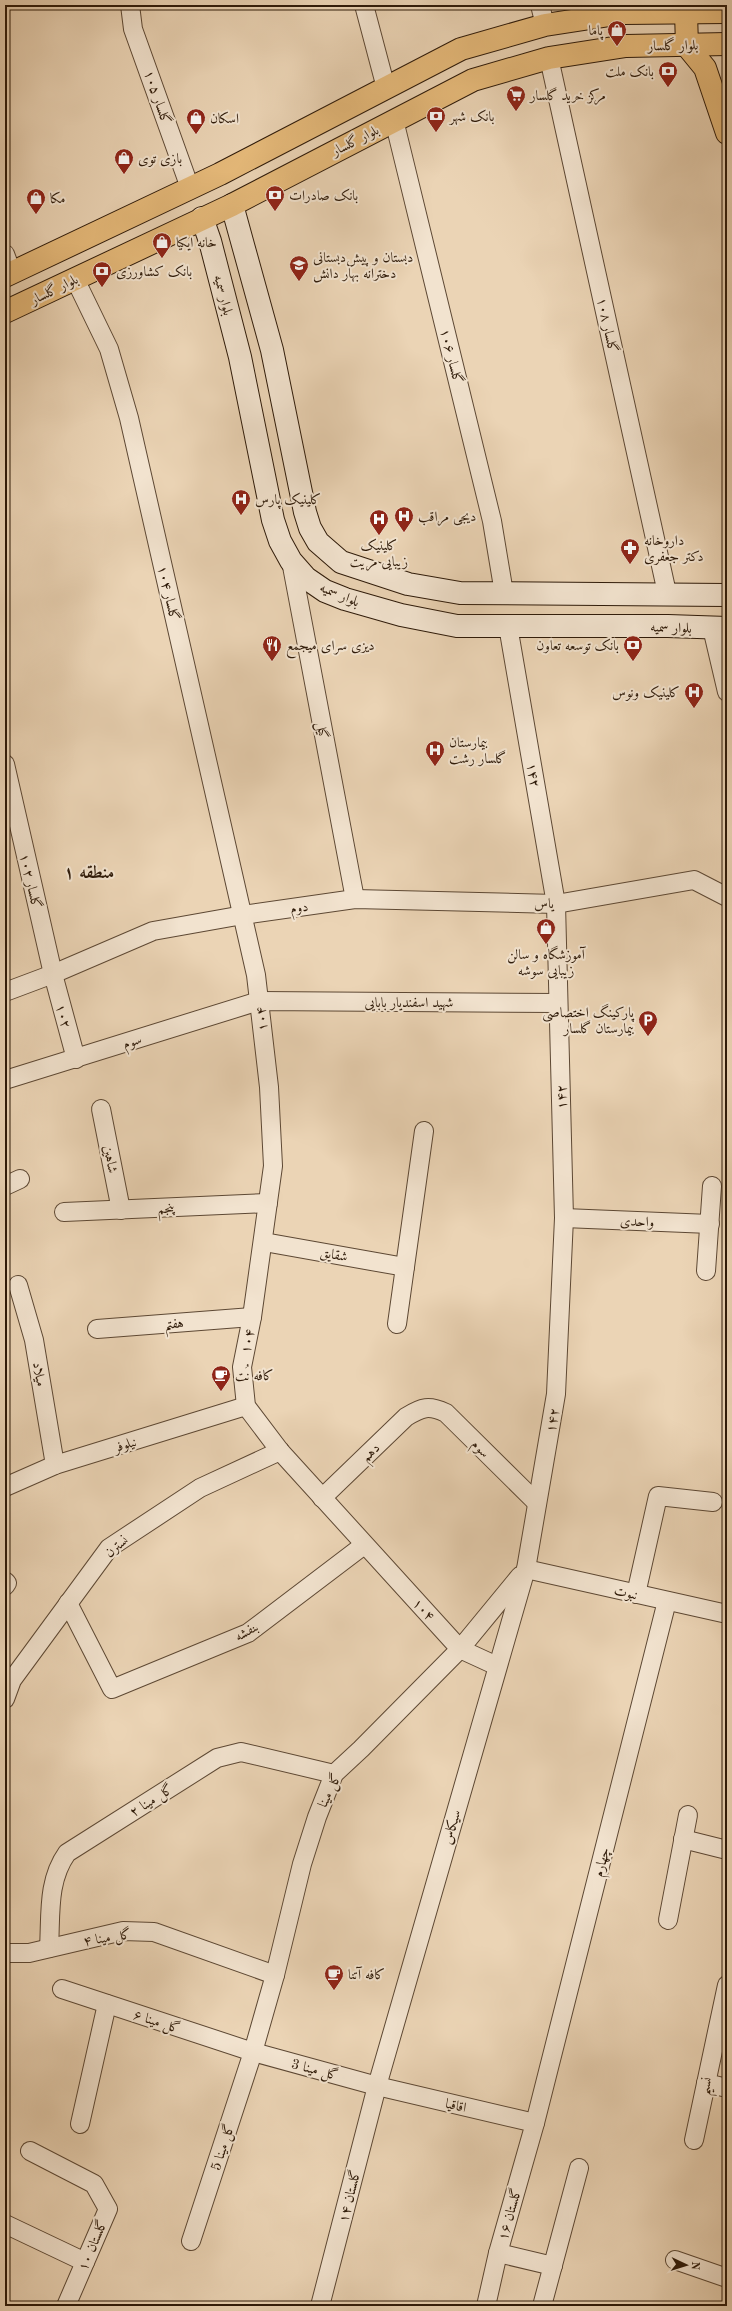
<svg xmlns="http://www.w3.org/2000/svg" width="732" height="2311" font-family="'Old Standard TT',Amiri,serif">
<rect width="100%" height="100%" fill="#ebd4b5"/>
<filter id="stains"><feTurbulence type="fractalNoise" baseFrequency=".005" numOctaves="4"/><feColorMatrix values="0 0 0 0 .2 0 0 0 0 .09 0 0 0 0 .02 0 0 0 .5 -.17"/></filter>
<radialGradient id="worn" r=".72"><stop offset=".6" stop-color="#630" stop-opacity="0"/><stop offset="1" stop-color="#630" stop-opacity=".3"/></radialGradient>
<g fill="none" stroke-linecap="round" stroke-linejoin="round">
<g stroke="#5d4834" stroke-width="20">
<g id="minor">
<path d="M130,5l3,24 57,159"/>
<path d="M364,5l22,83"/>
<path d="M540,5l5,20"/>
<path d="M549,58l118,535"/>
<path d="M394,120l98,401 12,72"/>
<path d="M5,254l7,19"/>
<path d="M75,279l34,70 20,69 127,557 13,112 4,79 -21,151 -10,50 4,39 34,45 180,198 37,17"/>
<path d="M291,561l64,338"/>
<path d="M712,628l15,64"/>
<path d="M5,764l48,210 23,85"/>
<path d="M5,992l48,-18 100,-43 90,-16 112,-16 201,5 138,-24 33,17"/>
<path d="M5,1080l254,-79 299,2"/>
<path d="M101,1109l20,101"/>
<path d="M5,1186l15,-7"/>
<path d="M64,1212l204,-9"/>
<path d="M564,1218l146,6"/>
<path d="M264,1242l141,25"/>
<path d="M706,1271l6,-85"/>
<path d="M18,1285l16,55 21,125"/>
<path d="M397,1324l27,-193"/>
<path d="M97,1329l155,-12"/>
<path d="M5,1487l50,-22 191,-59"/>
<path d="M322,1498l84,-81c16,-10 23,-12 40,-4l91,90"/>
<path d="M526,1569l201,45"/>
<path d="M5,1581l2,2 -2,3"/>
<path d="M636,1594l22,-98 55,6"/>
<path d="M68,1603l44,86 136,-56 116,-88"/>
<path d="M5,1699l7,-19 97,-132 91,-60 80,-37"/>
<path d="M683,1839l44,11"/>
<path d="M668,1920l20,-105"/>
<path d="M49,1948c2,-33 -2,-67 18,-95l150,-95 24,-6 93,22"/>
<path d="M5,1953h24l94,-22 31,1 121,43"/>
<path d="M62,1989l191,63 124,34 158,37"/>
<path d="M706,2083l21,5"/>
<path d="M80,2124l27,-120"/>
<path d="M694,2140l33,-155"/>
<path d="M30,2151l64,33 14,25 -42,97"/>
<path d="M5,2224l80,38"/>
<path d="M191,2241l62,-189 22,-77 27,-111 15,-47 17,-43 27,-25 99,-100 60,-73"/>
<path d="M498,2253l55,13"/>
<path d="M675,2260l52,18"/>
<path d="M320,2306l57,-220 149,-517 30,-175 8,-176 -8,-314 -48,-278"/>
<path d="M486,2306l12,-53 37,-130 132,-522"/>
<path d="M542,2306l37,-138"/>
</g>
</g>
<g stroke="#2e1a09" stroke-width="24">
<g id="secondary">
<path d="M232,205l40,145 33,162 5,16 8,14 23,20 67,22 52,9 267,2"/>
<path d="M202,218l8,23 30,116 33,163 7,21 11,20 15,17 19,13 20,8 56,16 56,11h211l59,2"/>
</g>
</g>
<g stroke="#2e1a09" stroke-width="24">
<g id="primary">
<path d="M683,5l3,7 1,34 18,22 22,65"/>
<path d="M5,276l215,-102 241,-125 84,-24 78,-12 104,-1"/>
<path d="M5,312l227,-107 241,-125 76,-22 77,-12 101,-2"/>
</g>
</g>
<use href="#minor" stroke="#f2e3cf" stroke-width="18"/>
<use href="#secondary" stroke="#f2e3cf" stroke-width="22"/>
<use href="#primary" stroke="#e6ba7a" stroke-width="22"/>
</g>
<defs>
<g id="shop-pin" transform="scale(1)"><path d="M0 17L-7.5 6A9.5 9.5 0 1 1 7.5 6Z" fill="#8f2418" stroke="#f2e3cf"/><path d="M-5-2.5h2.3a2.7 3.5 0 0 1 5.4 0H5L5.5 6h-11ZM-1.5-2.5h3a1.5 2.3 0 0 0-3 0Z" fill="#fff"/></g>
<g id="bank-pin" transform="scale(1)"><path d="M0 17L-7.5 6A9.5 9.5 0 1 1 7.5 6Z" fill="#8f2418" stroke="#f2e3cf"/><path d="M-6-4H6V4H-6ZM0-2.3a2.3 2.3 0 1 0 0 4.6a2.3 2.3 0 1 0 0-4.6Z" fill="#fff"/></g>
<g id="supermarket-pin" transform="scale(1)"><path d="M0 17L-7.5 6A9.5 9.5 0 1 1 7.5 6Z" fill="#8f2418" stroke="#f2e3cf"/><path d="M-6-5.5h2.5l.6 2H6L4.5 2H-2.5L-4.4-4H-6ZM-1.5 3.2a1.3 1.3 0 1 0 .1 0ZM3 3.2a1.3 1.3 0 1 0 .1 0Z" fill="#fff"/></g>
<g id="school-pin" transform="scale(1)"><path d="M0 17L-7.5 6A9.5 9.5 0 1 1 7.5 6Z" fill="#8f2418" stroke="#f2e3cf"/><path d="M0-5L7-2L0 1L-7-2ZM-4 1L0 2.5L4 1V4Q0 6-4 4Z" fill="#fff"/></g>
<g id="hospital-pin" transform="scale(1)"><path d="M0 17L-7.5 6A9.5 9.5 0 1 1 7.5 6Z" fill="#8f2418" stroke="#f2e3cf"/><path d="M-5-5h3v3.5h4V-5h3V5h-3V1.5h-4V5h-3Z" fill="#fff"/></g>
<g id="pharmacy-pin" transform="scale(1)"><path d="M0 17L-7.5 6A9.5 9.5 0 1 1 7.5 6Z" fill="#8f2418" stroke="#f2e3cf"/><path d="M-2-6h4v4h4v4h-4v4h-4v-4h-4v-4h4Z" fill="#fff"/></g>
<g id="restaurant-pin" transform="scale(1)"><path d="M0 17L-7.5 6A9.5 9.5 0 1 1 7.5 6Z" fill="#8f2418" stroke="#f2e3cf"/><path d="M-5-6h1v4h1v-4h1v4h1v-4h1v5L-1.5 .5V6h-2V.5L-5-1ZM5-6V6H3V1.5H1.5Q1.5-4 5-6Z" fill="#fff"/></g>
<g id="parking-pin" transform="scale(1)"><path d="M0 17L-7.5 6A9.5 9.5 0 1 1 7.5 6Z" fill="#8f2418" stroke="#f2e3cf"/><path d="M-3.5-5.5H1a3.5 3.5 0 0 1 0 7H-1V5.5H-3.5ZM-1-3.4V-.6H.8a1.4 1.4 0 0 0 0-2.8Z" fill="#fff"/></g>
<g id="cafe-pin" transform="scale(1)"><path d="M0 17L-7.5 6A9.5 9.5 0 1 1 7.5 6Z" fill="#8f2418" stroke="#f2e3cf"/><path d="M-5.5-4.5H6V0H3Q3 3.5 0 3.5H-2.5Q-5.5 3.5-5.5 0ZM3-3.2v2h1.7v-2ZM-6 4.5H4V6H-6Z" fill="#fff"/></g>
</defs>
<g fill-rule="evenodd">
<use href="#shop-pin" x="617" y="30"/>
<use href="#bank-pin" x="668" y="71"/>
<use href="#supermarket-pin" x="516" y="95"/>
<use href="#bank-pin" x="436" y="116"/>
<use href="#shop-pin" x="196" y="118"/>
<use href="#shop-pin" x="124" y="158"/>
<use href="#bank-pin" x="275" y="195"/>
<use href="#shop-pin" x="36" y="198"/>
<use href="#shop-pin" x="162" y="242"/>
<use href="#school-pin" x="299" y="265"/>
<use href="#bank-pin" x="102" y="271"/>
<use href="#hospital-pin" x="241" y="499"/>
<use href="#hospital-pin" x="404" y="516"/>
<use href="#hospital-pin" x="379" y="519"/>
<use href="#pharmacy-pin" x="630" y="548"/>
<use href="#restaurant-pin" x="272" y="645"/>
<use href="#bank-pin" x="633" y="645"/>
<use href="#hospital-pin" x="694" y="692"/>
<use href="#hospital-pin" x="435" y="750"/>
<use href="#shop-pin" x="546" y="928"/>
<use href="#parking-pin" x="648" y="1020"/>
<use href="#cafe-pin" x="221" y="1375"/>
<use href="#cafe-pin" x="334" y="1974"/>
</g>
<g text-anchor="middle" stroke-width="4" stroke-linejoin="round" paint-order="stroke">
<g font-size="14" fill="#2e1a09" stroke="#f2e3cf" text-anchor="start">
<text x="603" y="35" text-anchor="end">پاما</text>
<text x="654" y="76" text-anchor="end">بانک ملت</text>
<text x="530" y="100">مرکز خرید گلسار</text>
<text x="450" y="121">بانک شهر</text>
<text x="210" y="123">اسکان</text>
<text x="138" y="163">بازی توی</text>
<text x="289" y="200">بانک صادرات</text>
<text x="50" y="203">مکا</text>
<text x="176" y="247">خانه ایکیا</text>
<text x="313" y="262">دبستان و پیش‌دبستانی<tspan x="313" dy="16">دخترانه بهار دانش</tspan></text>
<text x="116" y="276">بانک کشاورزی</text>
<text x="255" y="504">کلینیک پارس</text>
<text x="418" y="521">دیجی مراقب</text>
<text x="644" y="545">داروخانه<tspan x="644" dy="16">دکتر جعفری</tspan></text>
<text x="379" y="550" text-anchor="middle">کلینیک<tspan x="379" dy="16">زیبایی مریت</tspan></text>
<text x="286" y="650">دیزی سرای میجمع</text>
<text x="619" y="650" text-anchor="end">بانک توسعه تعاون</text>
<text x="680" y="697" text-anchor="end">کلینیک ونوس</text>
<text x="449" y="747">بیمارستان<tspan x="449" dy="16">گلسار رشت</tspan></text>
<text x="546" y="959" text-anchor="middle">آموزشگاه و سالن<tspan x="546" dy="16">زیبایی سوشه</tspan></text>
<text x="634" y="1017" text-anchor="end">پارکینگ اختصاصی<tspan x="634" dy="16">بیمارستان گلسار</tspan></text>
<text x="235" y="1380">کافه نُت</text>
<text x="348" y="1979">کافه آتنا</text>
</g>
<g font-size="14" fill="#2e1a09" stroke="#f2e3cf">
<text transform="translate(673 45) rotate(-1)" y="5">بلوار گلسار</text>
<text transform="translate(158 97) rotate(71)" y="5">گلسار ۱۰۵</text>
<text transform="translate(355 140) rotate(-27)" y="5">بلوار گلسار</text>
<text transform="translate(54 289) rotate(-26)" y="5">بلوار گلسار</text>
<text transform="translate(224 295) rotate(76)" y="5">بلوار سمیه</text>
<text transform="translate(608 325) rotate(78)" y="5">گلسار ۱۰۸</text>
<text transform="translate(452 356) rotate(76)" y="5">گلسار ۱۰۶</text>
<text transform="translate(169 593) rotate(77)" y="5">گلسار ۱۰۴</text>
<text transform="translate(340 594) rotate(23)" y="5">بلوار سمیه</text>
<text transform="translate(671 627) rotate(2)" y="5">بلوار سمیه</text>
<text transform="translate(323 730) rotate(79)" y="5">گیل</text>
<text transform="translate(534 775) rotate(80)" y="5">۱۴۲</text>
<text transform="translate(31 881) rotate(77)" y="5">گلسار ۱۰۲</text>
<text x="544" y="908">یاس</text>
<text transform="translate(299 907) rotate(-8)" y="5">دوم</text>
<text x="409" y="1007">شهید اسفندیار بابایی</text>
<text transform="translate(64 1016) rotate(74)" y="5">۱۰۲</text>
<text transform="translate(261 1019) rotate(-96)" y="5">۱۰۴</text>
<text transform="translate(132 1041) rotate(-18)" y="5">سوم</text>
<text transform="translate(561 1097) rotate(-91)" y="5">۱۴۲</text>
<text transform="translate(111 1159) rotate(79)" y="5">شاهین</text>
<text transform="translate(166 1208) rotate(-2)" y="5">پنجم</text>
<text transform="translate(637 1221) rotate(2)" y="5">واحدی</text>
<text transform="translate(334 1254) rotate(10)" y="5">شقایق</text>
<text transform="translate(174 1323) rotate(-5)" y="5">هفتم</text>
<text transform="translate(247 1341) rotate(-79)" y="5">۱۰۴</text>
<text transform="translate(40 1374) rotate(80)" y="5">میلاد</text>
<text transform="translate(552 1420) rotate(-80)" y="5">۱۴۲</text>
<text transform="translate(125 1444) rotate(-17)" y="5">نیلوفر</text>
<text transform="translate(481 1448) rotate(45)" y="5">سوم</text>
<text transform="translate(370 1452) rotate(-44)" y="5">دهم</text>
<text transform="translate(116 1546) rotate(-40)" y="5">نسترن</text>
<text transform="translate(626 1592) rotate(13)" y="5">نبوت</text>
<text transform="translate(424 1609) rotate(47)" y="5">۱۰۴</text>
<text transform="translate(246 1631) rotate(-30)" y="5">بنفشه</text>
<text transform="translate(329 1790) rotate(-64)" y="5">گل مینا</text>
<text transform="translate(151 1800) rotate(-32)" y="5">گل مینا ۲</text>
<text transform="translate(451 1827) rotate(-74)" y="5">سیکاس</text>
<text transform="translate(601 1862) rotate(-76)" y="5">چهارم</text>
<text transform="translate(107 1937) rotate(-9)" y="5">گل مینا ۴</text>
<text transform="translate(157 2021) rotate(18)" y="5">گل مینا ۶</text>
<text transform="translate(315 2069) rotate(15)" y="5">گل مینا 3</text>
<text transform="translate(705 2086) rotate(-78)" y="5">نسیم</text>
<text transform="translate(456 2105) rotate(13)" y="5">اقاقیا</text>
<text transform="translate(222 2147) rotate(-72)" y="5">گل مینا 5</text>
<text transform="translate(349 2196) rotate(-76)" y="5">گلستان ۱۴</text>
<text transform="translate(509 2214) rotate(-74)" y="5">گلستان ۱۶</text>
<text transform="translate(92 2245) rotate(-67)" y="5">گلستان ۱۰</text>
</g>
<g font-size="18" font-weight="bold" fill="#2e1a09" stroke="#f2e3cf">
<text x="89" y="878">منطقه ۱</text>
</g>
</g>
<rect width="732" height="2311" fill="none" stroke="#ebd4b5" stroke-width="20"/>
<rect x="6" y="6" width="720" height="2299" fill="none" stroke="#2e1a09" stroke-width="2"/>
<rect x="10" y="10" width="712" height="2291" fill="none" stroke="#2e1a09"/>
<g transform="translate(686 2265) rotate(94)" stroke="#f2e3cf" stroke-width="3" paint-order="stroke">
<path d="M0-3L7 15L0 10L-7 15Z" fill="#2e1a09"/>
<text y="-6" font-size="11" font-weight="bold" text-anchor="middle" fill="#2e1a09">N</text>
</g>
<rect width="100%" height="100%" filter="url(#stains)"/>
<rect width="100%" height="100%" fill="url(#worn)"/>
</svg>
